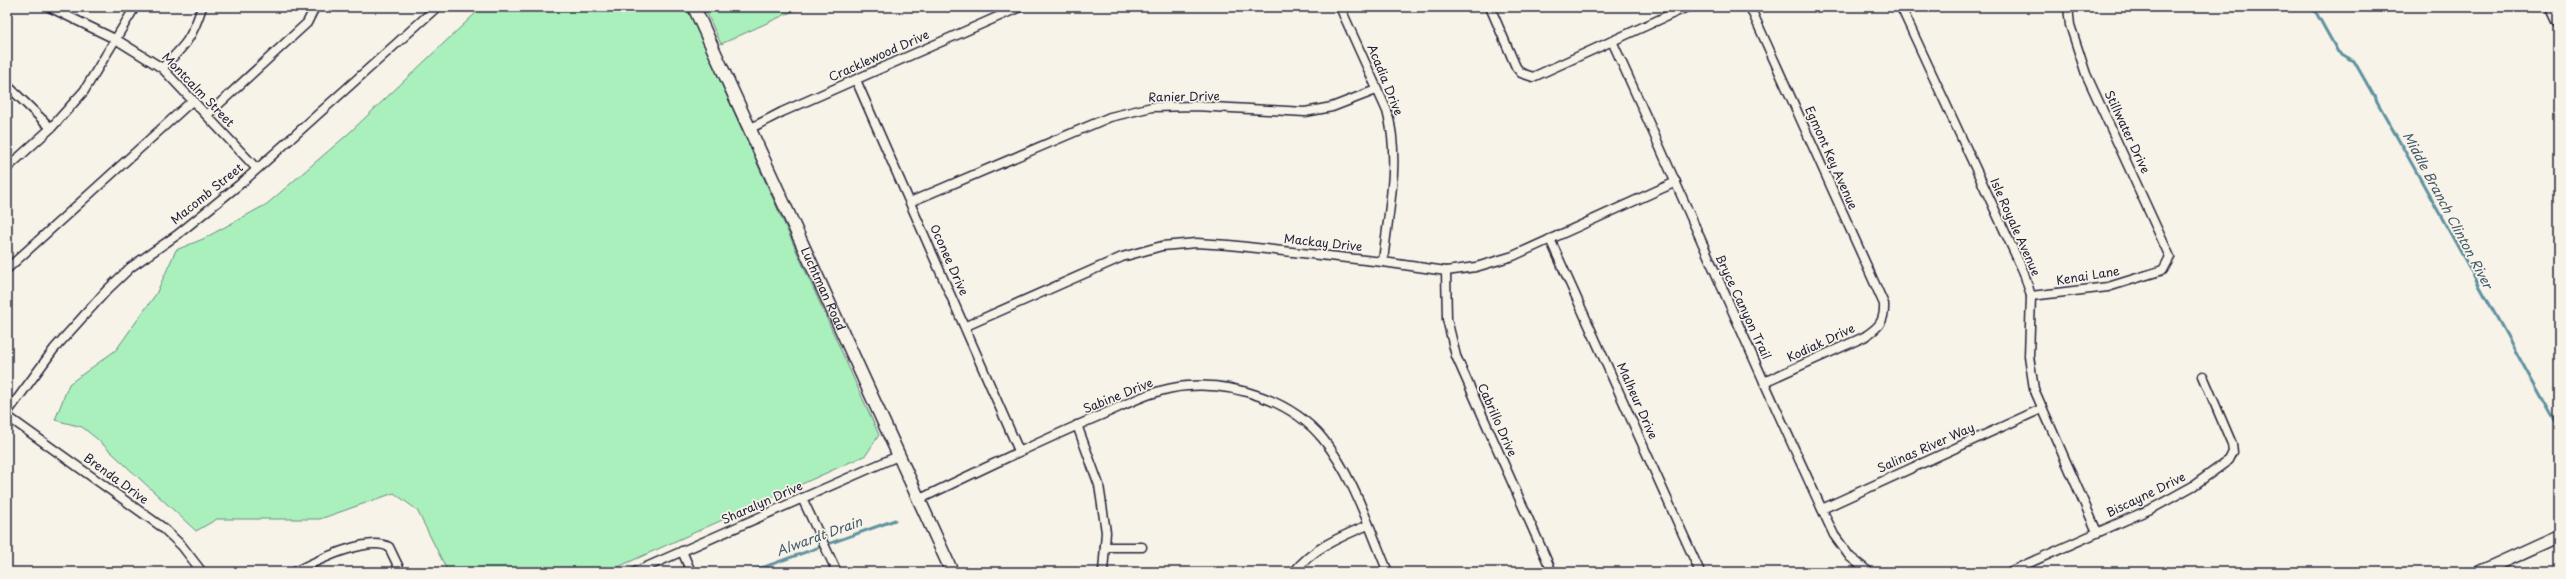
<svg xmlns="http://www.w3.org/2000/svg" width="2566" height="579" font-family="'Playpen Sans',sans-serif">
<rect width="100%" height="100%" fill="#f7f3e8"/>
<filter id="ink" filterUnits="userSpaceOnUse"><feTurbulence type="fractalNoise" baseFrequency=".025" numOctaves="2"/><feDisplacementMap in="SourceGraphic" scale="8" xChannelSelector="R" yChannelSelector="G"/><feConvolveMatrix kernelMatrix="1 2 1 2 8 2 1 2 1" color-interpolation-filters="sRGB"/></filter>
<g filter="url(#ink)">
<g fill="#aaf0bd" stroke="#66897c">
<path d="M482,7h205l192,428 -13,20 -259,117h-159l-31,-62 -23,-17 -74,26h-103l-21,12 -100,-93 -14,-11 -27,-7 14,-36 47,-34 40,-56 20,-44 27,-11 64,-35 81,-70z"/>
<path d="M704,7h98l-81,37z"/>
</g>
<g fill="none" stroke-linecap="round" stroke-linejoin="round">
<g stroke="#60919f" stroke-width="3">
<path d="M2313,7l25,45 16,9c70,122 136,246 205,368"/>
<path d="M750,572l145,-52"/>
</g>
<g stroke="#22223b" stroke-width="11">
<g id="street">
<path d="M49,7l68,33 45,28 95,101"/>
<path d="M1340,7l47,104c14,48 1,101 -4,151"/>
<path d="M1490,7l26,60 5,6 12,4 154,-70"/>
<path d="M1750,7l134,297c1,18 -6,24 -20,33l-100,45"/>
<path d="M1901,7l123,266 7,23 -2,60 5,33 63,143"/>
<path d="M1612,41c75,164 145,330 222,494l16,22 19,15"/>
<path d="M162,68c24,-23 30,-30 40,-61"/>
<path d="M856,80l163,371"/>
<path d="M7,85l44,43"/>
<path d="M207,115l100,-92 8,-16"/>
<path d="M749,129l33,-17 238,-105"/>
<path d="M7,168l44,-40 33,-37 51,-84"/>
<path d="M910,202l200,-85 42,-10 43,-1 110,6 27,-5 44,-17"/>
<path d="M1550,239l150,333"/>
<path d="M7,269l186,-169"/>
<path d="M1446,271l1,48 9,37 96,216"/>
<path d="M2031,296l77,-9 55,-17 7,-13 -84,-183 -16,-49 -2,-18"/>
<path d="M966,326l156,-69 40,-11 34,-3 33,2 154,17 63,9 30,-4 37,-11 163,-74"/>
<path d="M7,413l47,-64 53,-59 24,-23 46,-32 68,-55 192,-173"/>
<path d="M7,416l155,111 20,19 20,26"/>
<path d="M1077,425l22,60 7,47 -3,40"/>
<path d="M802,498l35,74"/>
<path d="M918,500c60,-29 120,-58 181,-84 28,-12 57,-28 88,-30 48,-4 105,15 136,53 31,38 46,89 65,133"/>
<path d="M1822,509l219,-100"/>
<path d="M1105,547h37"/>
<path d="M682,551l9,21"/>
<path d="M294,572c21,-10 74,-37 95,-25l12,25"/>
<path d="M635,572l263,-116"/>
<path d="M1294,572c19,-24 46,-35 74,-47"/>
<path d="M2009,572l146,-65 38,-21 36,-26 4,-8 -1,-8 -29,-68"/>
</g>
</g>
<g stroke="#22223b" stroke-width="15">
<g id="secondary">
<path id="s1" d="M694,7l258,565"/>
<path d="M2553,7l6,13"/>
<path d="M2480,572l79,-36"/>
</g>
</g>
<use href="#street" stroke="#f7f3e8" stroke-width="8"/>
<use href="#secondary" stroke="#f7f3e8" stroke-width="12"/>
</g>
</g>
<g text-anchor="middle" stroke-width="3.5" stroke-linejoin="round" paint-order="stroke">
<g font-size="12" fill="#22223b" stroke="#f7f3e8">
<text transform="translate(879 56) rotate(-24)" y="4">Cracklewood Drive</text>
<text transform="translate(1385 80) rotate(68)" y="4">Acadia Drive</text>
<text transform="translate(198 90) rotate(46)" y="4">Montcalm Street</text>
<text transform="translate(1184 97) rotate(-1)" y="4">Ranier Drive</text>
<text transform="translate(2127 132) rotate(65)" y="4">Stillwater Drive</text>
<text transform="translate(1831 158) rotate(66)" y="4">Egmont Key Avenue</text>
<text transform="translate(207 194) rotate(-39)" y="4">Macomb Street</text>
<text transform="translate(2015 227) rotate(66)" y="4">Isle Royale Avenue</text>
<text transform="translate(1323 243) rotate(6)" y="4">Mackay Drive</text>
<text transform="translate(949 260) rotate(66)" y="4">Oconee Drive</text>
<text transform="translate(2088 276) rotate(-9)" y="4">Kenai Lane</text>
<text dy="4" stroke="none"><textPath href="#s1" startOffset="310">Luchtman Road</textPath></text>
<text transform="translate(1743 307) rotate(65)" y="4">Bryce Canyon Trail</text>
<text transform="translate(1821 343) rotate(-25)" y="4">Kodiak Drive</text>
<text transform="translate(1118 396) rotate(-22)" y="4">Sabine Drive</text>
<text transform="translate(1637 401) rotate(66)" y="4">Malheur Drive</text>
<text transform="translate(1497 420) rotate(66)" y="4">Cabrillo Drive</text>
<text transform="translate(1926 448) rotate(-24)" y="4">Salinas River Way</text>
<text transform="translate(116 479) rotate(36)" y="4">Brenda Drive</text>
<text transform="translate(2146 495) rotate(-26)" y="4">Biscayne Drive</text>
<text transform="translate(762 503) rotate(-24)" y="4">Sharalyn Drive</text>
</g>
<g font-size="13" font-style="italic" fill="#415a6d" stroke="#f7f3e8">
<text transform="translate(2448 210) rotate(62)" y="5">Middle Branch Clinton River</text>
<text transform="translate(819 536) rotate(-20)" y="5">Alwardt Drain</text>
</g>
</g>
<rect width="2566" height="579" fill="none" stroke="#f7f3e8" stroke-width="24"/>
<rect x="12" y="12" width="2542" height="555" fill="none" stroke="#22223b" stroke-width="1.5" filter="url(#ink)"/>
</svg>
